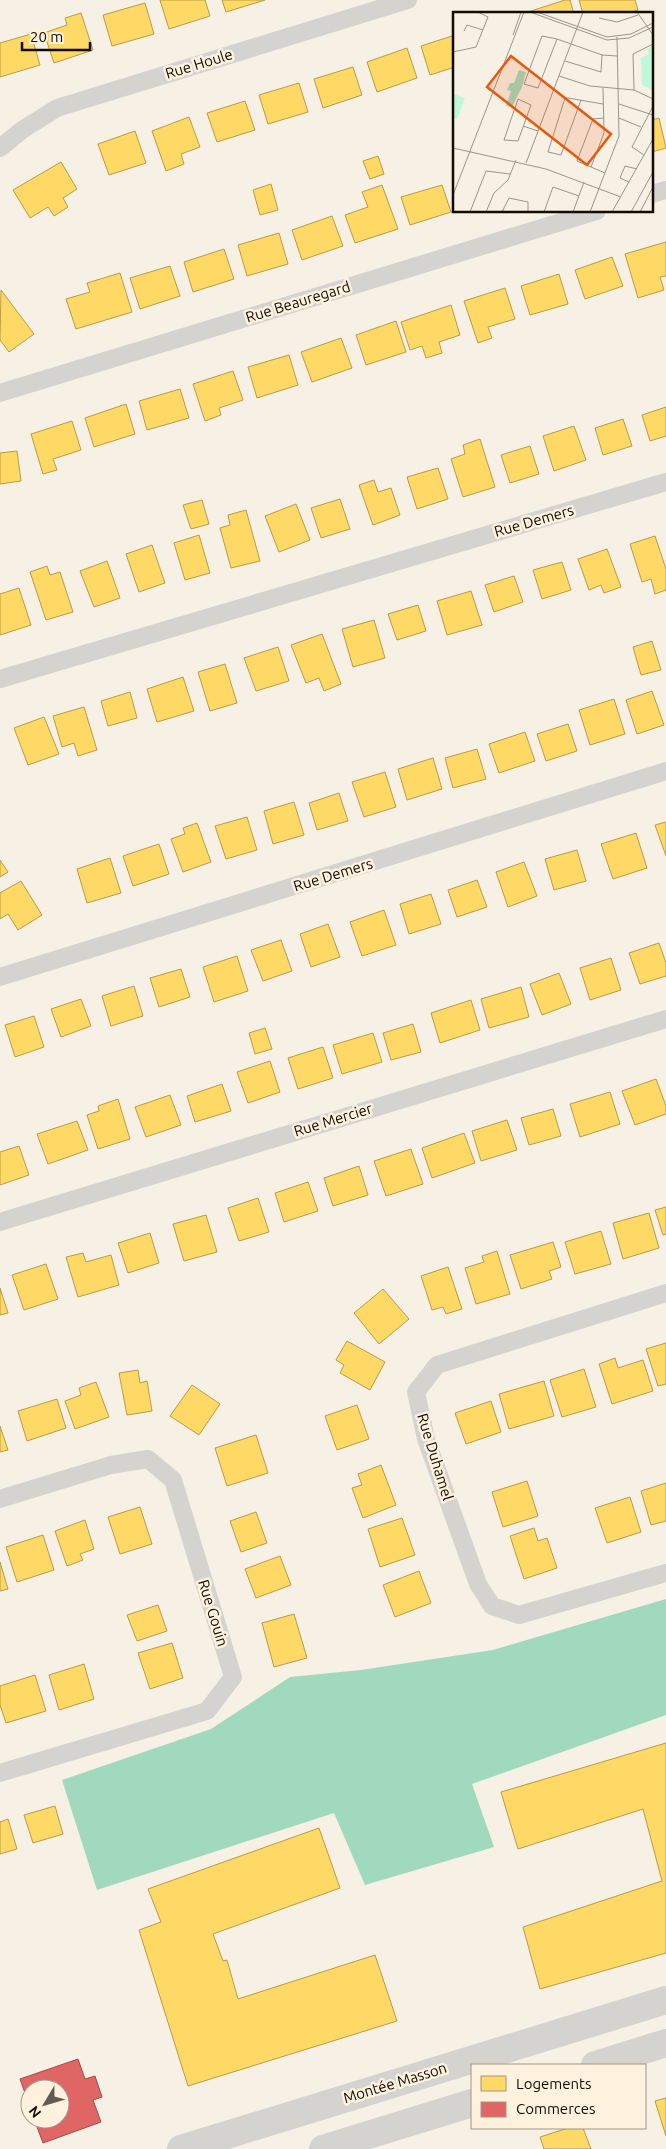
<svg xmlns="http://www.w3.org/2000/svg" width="666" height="2149" font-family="Ubuntu,sans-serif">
<rect width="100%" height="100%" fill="#f7f0e5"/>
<path fill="#a0d9bc" d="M666,1599v116l-194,69 22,63 -129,38 -31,-72 -237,77 -35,-110 149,-51 79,-52 71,-7 132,-20z"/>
<g fill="#ffd966" stroke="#b89b48">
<path d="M160,0h45l5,16 -41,13z"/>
<path d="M222,0h43l-39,12z"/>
<path d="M565,0h5l4,14h-45l-1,-2z"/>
<path d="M579,0h56l3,10 -13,4h-42z"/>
<path d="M145,3l9,31 -42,12 -9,-31z"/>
<path d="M81,13l12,37 -39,13 -10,-30 23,-8 -2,-7z"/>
<path d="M31,34l9,31 -40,12v-34z"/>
<path d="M455,35v32l-25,8 -9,-29z"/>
<path d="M407,48l10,30 -40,14 -10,-30z"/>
<path d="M353,67l9,28 -39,13 -9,-29z"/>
<path d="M299,83l9,29 -40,12 -9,-29z"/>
<path d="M245,101l10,29 -38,12 -10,-29z"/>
<path d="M189,117l11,30 -19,7 3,10 -18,7 -14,-40z"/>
<path d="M659,118l7,30 -14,4v-32z"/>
<path d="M135,131l11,32 -37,12 -11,-31z"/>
<path d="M378,156l6,18 -14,5 -7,-18z"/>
<path d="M61,162l16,27 -14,9 5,9 -14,9 -6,-9 -18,11 -17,-28z"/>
<path d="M271,184l7,26 -18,5 -7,-25z"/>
<path d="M382,185l16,44 -43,14 -10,-28 23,-8 -6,-15z"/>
<path d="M442,185l9,27 -41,13 -9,-28z"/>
<path d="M332,216l11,30 -41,14 -10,-30z"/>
<path d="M279,233l9,31 -41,12 -9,-31z"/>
<path d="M666,242v34l-6,1 4,13 -26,8 -13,-44z"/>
<path d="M224,249l10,30 -41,13 -9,-30z"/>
<path d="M612,257l11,29 -38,13 -10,-29z"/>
<path d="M170,266l10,30 -40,13 -10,-31z"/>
<path d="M120,273l12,39 -56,17 -10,-30 24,-7 -3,-9z"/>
<path d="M559,274l9,30 -38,11 -9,-29z"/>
<path d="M505,288l10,31 -27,8 4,11 -14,5 -14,-42z"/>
<path d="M1,290l33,44 -25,18 -9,-12z"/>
<path d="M451,305l9,30 -21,7 3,11 -16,5 -4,-12 -12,4 -9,-28z"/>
<path d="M396,321l10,31 -40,13 -10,-30z"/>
<path d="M341,338l11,30 -40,14 -11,-30z"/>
<path d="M289,355l9,30 -41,13 -9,-31z"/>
<path d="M233,371l10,29 -24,8 2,7 -16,6 -12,-37z"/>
<path d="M180,389l9,29 -42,12 -8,-29z"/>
<path d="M126,404l9,30 -41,13 -9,-29z"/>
<path d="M666,407v29l-16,5 -8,-26z"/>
<path d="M623,419l9,27 -29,9 -8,-27z"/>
<path d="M72,421l9,29 -28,9 4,11 -14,4 -12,-40z"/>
<path d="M574,426l12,34 -32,11 -11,-35z"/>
<path d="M480,439l15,48 -32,10 -12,-38 14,-5 -2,-9z"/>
<path d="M530,446l9,28 -29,9 -9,-28z"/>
<path d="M17,451l4,30 -21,3v-31z"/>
<path d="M438,468l10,31 -31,10 -10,-32z"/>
<path d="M374,480l4,12 13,-4 9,27 -27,10 -14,-40z"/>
<path d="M340,499l10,30 -29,9 -10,-30z"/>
<path d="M202,500l7,24 -18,5 -8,-24z"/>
<path d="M296,504l14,36 -31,12 -14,-36z"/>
<path d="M246,510l14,51 -29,7 -11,-40 10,-3 -2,-10z"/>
<path d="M199,535l11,38 -25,7 -11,-37z"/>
<path d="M655,536l11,33v21l-11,4 -4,-15 -9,3 -12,-38z"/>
<path d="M152,545l13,38 -26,9 -13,-38z"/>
<path d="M607,549l14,38 -17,6 -3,-8 -12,5 -11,-31z"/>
<path d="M107,561l13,37 -26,9 -14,-36z"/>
<path d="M562,562l9,28 -29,9 -9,-29z"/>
<path d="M47,566l3,9 10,-3 13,40 -27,8 -16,-48z"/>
<path d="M514,576l9,26 -29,10 -9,-27z"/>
<path d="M19,588l12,37 -31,10v-41z"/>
<path d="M471,591l11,34 -35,10 -10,-34z"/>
<path d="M418,605l8,26 -29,9 -9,-26z"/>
<path d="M374,620l11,38 -32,9 -11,-38z"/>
<path d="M322,634l19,50 -17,7 -5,-13 -13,5 -15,-38z"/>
<path d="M652,641l9,29 -20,5 -8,-28z"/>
<path d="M278,647l11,34 -33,10 -12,-33z"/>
<path d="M225,664l12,39 -27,8 -12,-39z"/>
<path d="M183,677l11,34 -37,11 -10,-33z"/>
<path d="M652,691l12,34 -27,9 -11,-34z"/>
<path d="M130,692l7,26 -29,8 -7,-25z"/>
<path d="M614,699l11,35 -35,11 -11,-35z"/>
<path d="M84,707l13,43 -19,6 -4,-13 -12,4 -9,-31z"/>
<path d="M44,717l15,37 -31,11 -14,-37z"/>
<path d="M568,724l9,27 -31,10 -9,-27z"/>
<path d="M525,732l10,29 -36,12 -10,-29z"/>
<path d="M477,749l9,30 -33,9 -8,-30z"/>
<path d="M433,758l9,31 -35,11 -9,-31z"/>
<path d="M385,772l11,35 -32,10 -12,-35z"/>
<path d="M339,793l9,28 -31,9 -8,-27z"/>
<path d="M294,802l10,33 -31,9 -9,-33z"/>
<path d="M247,817l10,33 -31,9 -11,-33z"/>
<path d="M666,822v34l-11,-31z"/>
<path d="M197,823l14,39 -28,10 -12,-33 14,-5 -2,-6z"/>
<path d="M636,833l11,35 -34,11 -12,-35z"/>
<path d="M159,844l10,30 -36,12 -10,-30z"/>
<path d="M577,850l9,31 -32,9 -9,-31z"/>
<path d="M110,858l11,35 -34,10 -10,-34z"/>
<path d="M0,860l8,12 -8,5z"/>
<path d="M524,862l13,34 -29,11 -12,-35z"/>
<path d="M477,880l10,27 -30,10 -9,-27z"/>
<path d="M21,881l21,34 -24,15 -10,-16 -8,5v-26z"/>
<path d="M431,894l10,30 -32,10 -9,-30z"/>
<path d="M384,910l12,35 -34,11 -12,-34z"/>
<path d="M328,924l12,33 -29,10 -11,-33z"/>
<path d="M281,940l11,31 -29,10 -12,-31z"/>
<path d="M659,943l7,20v13l-26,8 -11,-31z"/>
<path d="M237,956l11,35 -34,11 -11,-35z"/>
<path d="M611,958l10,32 -31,10 -10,-32z"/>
<path d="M181,969l9,28 -31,10 -9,-29z"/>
<path d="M559,973l12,31 -29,11 -12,-31z"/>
<path d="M134,986l9,30 -32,10 -9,-30z"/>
<path d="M521,987l8,30 -40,11 -8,-29z"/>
<path d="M81,999l10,27 -30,11 -10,-28z"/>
<path d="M471,1000l9,30 -40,13 -9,-30z"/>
<path d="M34,1016l10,31 -29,10 -10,-32z"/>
<path d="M413,1024l8,28 -30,8 -8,-27z"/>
<path d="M265,1028l7,21 -17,5 -6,-21z"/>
<path d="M373,1033l9,29 -40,12 -9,-29z"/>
<path d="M323,1047l10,31 -35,11 -10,-31z"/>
<path d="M270,1061l10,31 -32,11 -11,-31z"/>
<path d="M656,1079l10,27v8l-31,11 -13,-34z"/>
<path d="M222,1084l9,27 -36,11 -8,-26z"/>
<path d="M610,1092l10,32 -40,13 -10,-33z"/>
<path d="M170,1095l11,30 -35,12 -11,-30z"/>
<path d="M118,1099l12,40 -32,10 -11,-34 12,-4 -1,-5z"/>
<path d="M553,1109l8,27 -32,9 -8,-27z"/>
<path d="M507,1120l10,30 -36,11 -9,-30z"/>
<path d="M77,1121l11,29 -40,14 -11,-30z"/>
<path d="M464,1133l11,30 -43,15 -10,-30z"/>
<path d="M19,1146l10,29 -29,10v-33z"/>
<path d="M411,1149l12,35 -37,12 -12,-35z"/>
<path d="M359,1166l9,29 -35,11 -9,-28z"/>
<path d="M308,1182l10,29 -34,11 -9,-29z"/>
<path d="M258,1198l11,34 -30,9 -11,-33z"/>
<path d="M666,1207v27l-3,1 -8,-25z"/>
<path d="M649,1213l10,35 -36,11 -10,-36z"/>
<path d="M206,1215l11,37 -33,9 -11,-37z"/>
<path d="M601,1231l10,33 -36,10 -10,-32z"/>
<path d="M150,1233l9,30 -31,10 -10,-30z"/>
<path d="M553,1242l8,25 -12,4 3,8 -31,10 -11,-34z"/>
<path d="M497,1251l13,43 -34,10 -11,-36 19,-6 -2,-6z"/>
<path d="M83,1253l3,9 25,-7 8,30 -41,12 -12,-40z"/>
<path d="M46,1264l12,35 -34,11 -12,-35z"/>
<path d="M448,1267l14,42 -16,5 -3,-7 -11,3 -11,-34z"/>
<path d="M0,1288l8,25 -8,2z"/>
<path d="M383,1289l26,30 -30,25 -25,-31z"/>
<path d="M347,1341l38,21 -15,28 -30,-17 4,-8 -8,-5z"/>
<path d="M666,1343v41l-8,2 -12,-37z"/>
<path d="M615,1358l3,10 25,-8 10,31 -41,13 -13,-40z"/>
<path d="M584,1369l12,38 -34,10 -12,-37z"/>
<path d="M138,1370l2,13 7,-2 5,30 -25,4 -8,-42z"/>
<path d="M544,1381l10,35 -45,13 -10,-35z"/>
<path d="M96,1382l13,35 -34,12 -10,-28 16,-6 -2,-7z"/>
<path d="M192,1385l28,19 -21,31 -29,-19z"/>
<path d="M57,1399l9,29 -39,13 -9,-30z"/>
<path d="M491,1401l10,31 -35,12 -11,-31z"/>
<path d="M357,1405l12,34 -32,11 -12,-34z"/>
<path d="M0,1426l8,24 -8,2z"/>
<path d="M256,1435l12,38 -41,13 -12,-38z"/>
<path d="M381,1465l15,40 -33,13 -11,-30 10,-3 -4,-11z"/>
<path d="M527,1481l11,35 -35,11 -11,-35z"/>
<path d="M666,1483v38l-15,4 -10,-34z"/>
<path d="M630,1497l11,35 -34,11 -12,-35z"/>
<path d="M140,1507l12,37 -32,10 -12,-37z"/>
<path d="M256,1512l11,31 -26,9 -11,-31z"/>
<path d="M402,1518l13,37 -35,12 -12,-38z"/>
<path d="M85,1520l9,29 -14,5 3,6 -16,6 -12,-35z"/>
<path d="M534,1528l4,13 9,-3 10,30 -33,11 -14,-43z"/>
<path d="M43,1535l11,35 -37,12 -11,-35z"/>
<path d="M280,1556l11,29 -35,13 -11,-29z"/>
<path d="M0,1562l8,27 -8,2z"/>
<path d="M419,1571l12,32 -36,14 -12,-32z"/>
<path d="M158,1605l9,26 -30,10 -10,-26z"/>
<path d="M294,1614l13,44 -33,9 -12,-44z"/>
<path d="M172,1643l11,35 -33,11 -12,-36z"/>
<path d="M84,1664l10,35 -35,11 -10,-35z"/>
<path d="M35,1675l11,36 -40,12 -6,-18v-19z"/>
<path d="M666,1743v210l-126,36 -17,-62 139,-46 -19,-72 -125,40 -17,-57z"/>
<path d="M55,1806l8,28 -30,9 -9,-28z"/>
<path d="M8,1819l9,30 -17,5v-32z"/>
<path d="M319,1828l21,60 -127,46 10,27 4,-1 11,39 137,-44 22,66 -209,65 -49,-156 22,-8 -13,-33z"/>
<path d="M666,2098v38l-11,-35z"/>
<path d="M568,2128h15l8,21h-47l-4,-12z"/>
</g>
<path fill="#e06666" stroke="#a24b48" d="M78,2059l7,20 10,-3 7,21 -9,3 8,22 -58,21 -9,-24h26v-30h-30v18l-10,-28z"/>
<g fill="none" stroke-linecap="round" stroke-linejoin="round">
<g stroke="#d5d3d0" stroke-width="18">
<path d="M0,148l22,-18 35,-22 351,-108"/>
<path d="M652,194l14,-4"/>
<path d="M0,393l597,-182"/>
<path d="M0,679l666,-197"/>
<path d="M0,977l666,-206"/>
<path d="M0,1222l666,-203"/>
<path d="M666,1293l-229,72 -21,27 10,47 52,145 14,22 27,9 147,-42"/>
<path d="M0,1499l111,-34 37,-6 25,21 60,197 -26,34 -207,62"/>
</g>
<g stroke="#d5d3d0" stroke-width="28">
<path d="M595,2065l71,-22"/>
<path d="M181,2149l485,-149"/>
<path d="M323,2149l149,-46"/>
</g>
</g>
<g text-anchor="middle" stroke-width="5" stroke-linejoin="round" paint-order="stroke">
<g font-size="15" fill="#110b02" stroke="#fef2de">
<text transform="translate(199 64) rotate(-17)" y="5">Rue Houle</text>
<text transform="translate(298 302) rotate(-17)" y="5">Rue Beauregard</text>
<text transform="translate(534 521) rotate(-16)" y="5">Rue Demers</text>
<text transform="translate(333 875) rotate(-17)" y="5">Rue Demers</text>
<text transform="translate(333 1120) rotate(-17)" y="5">Rue Mercier</text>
<text transform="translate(435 1457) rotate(73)" y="5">Rue Duhamel</text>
<text transform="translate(213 1613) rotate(73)" y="5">Rue Gouin</text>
<text transform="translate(395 2083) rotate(-17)" y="5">Montée Masson</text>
</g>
</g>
<g transform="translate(453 12)">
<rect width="200" height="200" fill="#f7f0e5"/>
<path d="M200,33v45l-11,-5 -1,-27 8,-4 -2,-5zM0,82l12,4 -8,21 -4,-1z" fill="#bff7d8"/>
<path d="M66,58l7,2 -4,15 -10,20 -6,-1 5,-15 -4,-1 3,-7h4z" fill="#a0d9bc"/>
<path fill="none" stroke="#9b948a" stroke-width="1" d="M77,0l77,28 22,-2 24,-11M84,0l70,25 24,-3 22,-11M184,0l16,23M146,6l18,4 21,-7M11,19l3,-6 16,5M60,23l8,-23M104,27l-15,-3 -18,48 14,4 19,-49 45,16 15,1M0,40l23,-5 12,-30 -10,-5M112,49l36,11 1,-17M106,64l31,10 44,4 19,9M181,78l-1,-36 20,-10M65,87l13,6 -13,36 -14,-1zM128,88l-20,55 -13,-3 17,-54h3l35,6M166,92l34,11M151,106l-11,1 -16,42 28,12M166,106l22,9M70,114l15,5M0,136l93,21 75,28M191,143l-12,-8 21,-41M73,151l57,-151M138,155l13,-34 -1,-45M176,170l-9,-4 5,-12 12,3M0,183l71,-183M17,200l16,-41 24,3M33,200l8,-19 14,-13 8,-20M49,200l7,-14 19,4v10M91,200l9,-25 26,9M120,200l11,-30M137,200l29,-76 -2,-99M159,200l41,-73M178,200l22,-40M187,200l13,-25"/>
<path fill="#e8590c" fill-opacity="0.15" stroke="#e8590c" stroke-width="2.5" d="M58,44l100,78 -24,31 -100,-78z"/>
<rect width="200" height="200" fill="none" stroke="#110b02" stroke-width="2.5"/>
</g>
<rect x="471" y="2064" width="175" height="65" fill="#fef2de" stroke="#9f9686"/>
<rect x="481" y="2076" width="25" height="15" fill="#ffd966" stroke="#9f9686"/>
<text x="516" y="2089" font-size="15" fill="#110b02">Logements</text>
<rect x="481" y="2102" width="25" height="15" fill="#e06666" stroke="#9f9686"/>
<text x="516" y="2114" font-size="15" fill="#110b02">Commerces</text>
<g transform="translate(45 2104) rotate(232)"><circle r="24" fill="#fef2de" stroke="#9f9686"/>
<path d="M0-4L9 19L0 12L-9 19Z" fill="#625b51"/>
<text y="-8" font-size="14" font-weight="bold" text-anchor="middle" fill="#110b02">N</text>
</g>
<path d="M22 42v8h68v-8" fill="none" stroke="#110b02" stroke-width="2.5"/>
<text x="30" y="42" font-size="15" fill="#110b02" stroke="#fef2de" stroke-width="4" paint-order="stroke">20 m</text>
</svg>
